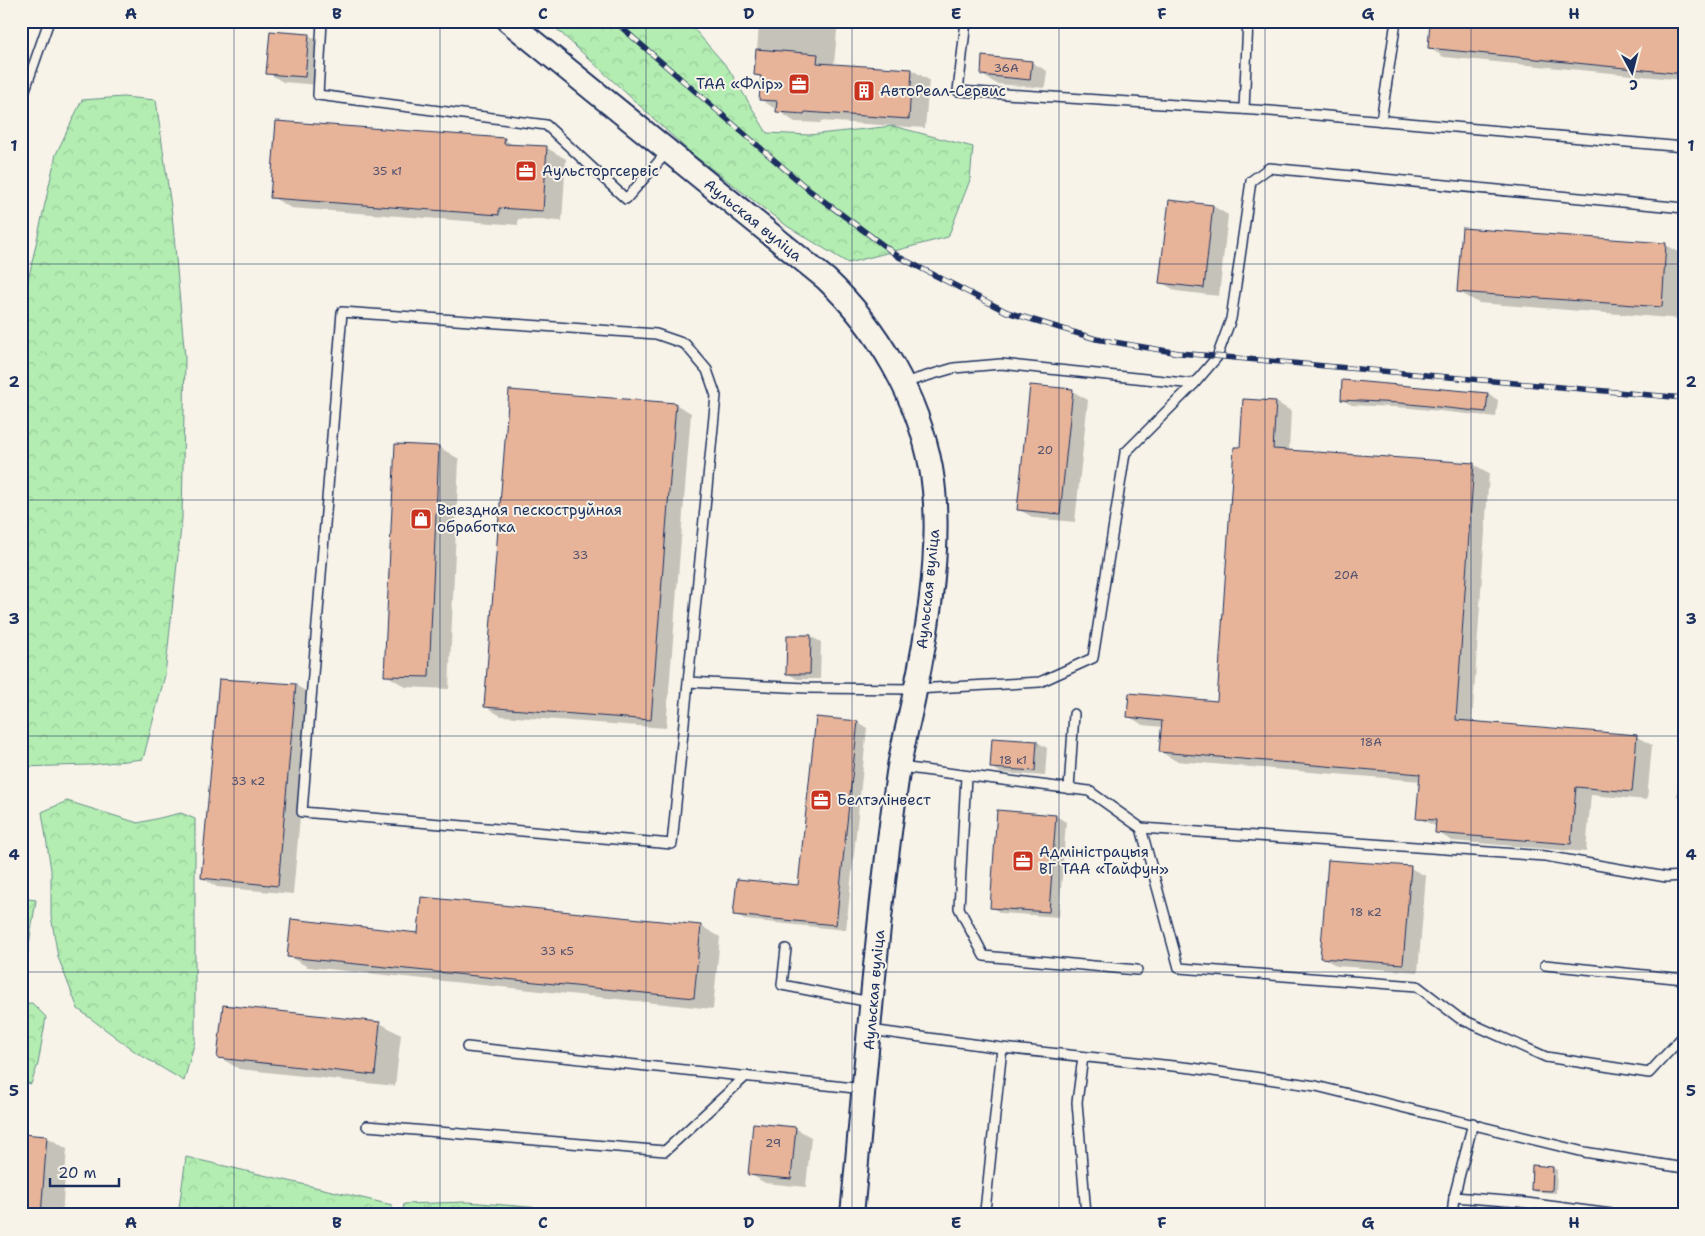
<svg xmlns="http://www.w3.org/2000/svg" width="1705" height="1236" font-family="'Shantell Sans',sans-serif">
<defs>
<pattern id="grass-tufts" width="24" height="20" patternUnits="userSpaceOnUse" patternTransform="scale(1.25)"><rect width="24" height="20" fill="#b3edb1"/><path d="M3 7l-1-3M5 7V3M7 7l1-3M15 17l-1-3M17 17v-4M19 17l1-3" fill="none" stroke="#99cc9b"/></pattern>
<pattern id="forest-crowns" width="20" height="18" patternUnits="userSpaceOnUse" patternTransform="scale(1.25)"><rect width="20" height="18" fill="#b3edb1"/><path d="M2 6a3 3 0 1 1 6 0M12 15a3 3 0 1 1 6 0" fill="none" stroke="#99cc9b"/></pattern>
<pattern id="garden-furrows" width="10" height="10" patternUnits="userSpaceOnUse" patternTransform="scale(1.25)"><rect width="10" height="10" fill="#b3edb1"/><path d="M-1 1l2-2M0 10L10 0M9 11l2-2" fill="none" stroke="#99cc9b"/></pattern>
</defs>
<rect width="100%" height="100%" fill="#f7f3e8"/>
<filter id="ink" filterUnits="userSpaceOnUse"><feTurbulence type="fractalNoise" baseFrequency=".02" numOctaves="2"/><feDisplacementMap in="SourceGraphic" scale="10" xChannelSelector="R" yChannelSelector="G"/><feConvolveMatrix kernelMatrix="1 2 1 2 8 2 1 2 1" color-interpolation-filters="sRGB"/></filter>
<g filter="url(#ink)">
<path fill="url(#grass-tufts)" stroke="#678e88" d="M468,1202l156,13h-222l2,-11z"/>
<g fill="url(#forest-crowns)" stroke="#678e88">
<path d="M548,21h139l41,47 39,65 42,2 84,-9 80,21 -3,33 -22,57 -100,26 -61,-37 -95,-72z"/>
<path d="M123,97l33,3 16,114 13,144 -3,160 -17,157 -22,84 -54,6 -68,2v-455l35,-158 26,-54z"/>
<path d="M67,801l71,22 43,-10 14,6v222l-11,40 -47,-28 -59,-44 -20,-52 -7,-41v-46l-9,-58z"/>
<path d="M32,1003l14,14 -8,47 -7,20 -10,-3v-77z"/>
<path d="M186,1157l206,48v10h-214z"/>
</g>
<path fill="url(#garden-furrows)" stroke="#678e88" d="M21,898l15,2 -14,89h-1z"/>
<g fill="#0003">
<path d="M708,21h135l-1,9h-5l-3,35 78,5 17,10 -4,48 -104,-7v2l-26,-1 -35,-23 2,-21 -7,-3 4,-50z"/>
<path d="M1684,21v59l-240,-23 -15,-9z"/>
<path d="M308,35l16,9 -4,41 -37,-3 -15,-9z"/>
<path d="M1031,62l16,9 -2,17 -48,-4 -15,-9z"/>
<path d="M505,140l10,6 32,2 19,11 -4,62 -44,-2v6l-227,-17 -19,-11z"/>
<path d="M1213,206l15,9 -9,81 -43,-5 -15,-9z"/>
<path d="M1666,245l18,10 -2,64 -203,-16 -20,-11z"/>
<path d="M1072,391l16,9 -13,122 -41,-4 -16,-9z"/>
<path d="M1488,394l10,6 -2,17 -85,-9 -59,-3 -10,-5z"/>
<path d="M1244,400l32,2 15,9 -2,41 184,12 16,9 -17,250 165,14 15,8 -5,55 -56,-5 -5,57 -134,-11 -15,-9v-5l-19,-9 3,-37 -245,-20 -15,-9 2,-25 -20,-2 -15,-9 90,-14z"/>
<path d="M675,404l16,9 -25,315 -165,-12 -15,-9z"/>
<path d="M439,447l20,12 -10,230 -43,-2 -20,-12z"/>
<path d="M810,636l11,6 -1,37h-23l-10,-6z"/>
<path d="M295,685l16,9 -18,200 -76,-7 -15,-9z"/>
<path d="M857,722l10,6 -21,202 -101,-10 -10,-6 64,-27z"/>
<path d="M1037,742l10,6 -2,28 -44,-3 -10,-6z"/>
<path d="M1679,771h5v28l-7,-3z"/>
<path d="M1056,816l10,6 -7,95 -58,-4 -10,-6z"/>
<path d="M1410,868l16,8 -8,96 -81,-6 -15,-9z"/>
<path d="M701,926l19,11 -7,72 -405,-42 -20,-11 131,-22z"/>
<path d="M224,1006l156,17 21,12 -6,51 -156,-17 -20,-12z"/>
<path d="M795,1128l16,9 -5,50 -41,-4 -15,-9z"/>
<path d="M47,1137l20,12 -5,66h-41z"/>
<path d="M1553,1168l4,2 -1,23 -20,-1 -4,-3z"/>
</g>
<g fill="#e7b499" stroke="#1b2f5e">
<path d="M1430,21h254v53l-256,-26z"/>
<path d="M270,31l39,3 -4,43 -39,-3z"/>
<path d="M756,49l62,5 -1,9 95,6 -3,50 -104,-7 -1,2 -28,-2 1,-11 -18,-1 2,-24 -7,-1z"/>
<path d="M982,56l50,5 -2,19 -49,-5z"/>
<path d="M276,121l229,17 -1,6 43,2 -4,65 -44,-3v7l-229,-17z"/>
<path d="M1169,200l44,5 -9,83 -45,-5z"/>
<path d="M1462,228l204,15 -4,64 -205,-15z"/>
<path d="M1342,380l146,13 -2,19 -86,-9 -59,-3z"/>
<path d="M1030,385l43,4 -13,125 -43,-4z"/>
<path d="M509,390l167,13 -25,317 -167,-13z"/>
<path d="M1243,399l33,2 -3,48 201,14 -18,257 181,15 -5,57 -56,-5 -5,57 -136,-11 1,-13 -20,-1 4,-45 -261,-22 3,-31 -35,-4 2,-24 88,8 17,-254h6z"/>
<path d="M395,444l44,2 -10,231 -45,-1z"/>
<path d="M787,635h24l-1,39h-24z"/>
<path d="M219,679l77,5 -18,202 -77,-8z"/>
<path d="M816,717l42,4 -22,204 -103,-10 4,-36 61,6z"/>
<path d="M992,738l45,3 -2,30 -45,-3z"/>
<path d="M997,810l59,5 -7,97 -59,-4z"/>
<path d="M1328,860l83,6 -8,98 -83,-6z"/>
<path d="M421,897l280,28 -7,73 -407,-41 4,-38 127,14z"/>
<path d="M223,1005l157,17 -5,53 -158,-17z"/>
<path d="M753,1123l43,4 -5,52 -43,-4z"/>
<path d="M21,1134l26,2 -6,79h-20z"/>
<path d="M1532,1165l21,2 -1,24 -21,-1z"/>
</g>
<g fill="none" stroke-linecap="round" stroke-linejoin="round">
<g stroke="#1b2f5e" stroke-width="12">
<g id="service">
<path d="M322,21l-4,74 228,30 80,74 42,-48"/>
<path d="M966,21l-8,70 312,20 414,36"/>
<path d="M21,101l28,-80"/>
<path d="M1244,109l4,-88"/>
<path d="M1381,121l15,-100"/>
<path d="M903,383l51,-15 47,-4 193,20"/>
<path d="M688,682l-16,162 -370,-32 40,-500 314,22 29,10 22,26 9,26 -28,286 118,6 110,1 124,-7 53,-24 32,-205 69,-69 23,-27 14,-38 20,-138 18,-13 415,40"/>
<path d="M900,767l189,24 52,37 404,28 121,21 18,-1"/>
<path d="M966,776l-7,132 25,48 153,14"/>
<path d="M1069,789l5,-75"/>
<path d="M1141,828l38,140 238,18 42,32 87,39 103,16 35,-38"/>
<path d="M786,949l-4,36 88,17"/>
<path d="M1545,965l139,14"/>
<path d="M870,1030l132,18 190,20 124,18 268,66 100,16"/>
<path d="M467,1047l397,42"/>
<path d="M1083,1057l-6,45 9,113"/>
<path d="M367,1126l298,25 81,-75"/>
<path d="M1454,1197l65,5 100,13"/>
<path d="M988,1215l-3,-4 17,-163"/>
<path d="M1452,1215l2,-18 19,-74"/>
</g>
</g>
<g stroke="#1b2f5e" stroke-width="26">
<path id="tertiary" d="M508,21l318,258c52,49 92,118 105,189 12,67 -2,157 -16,223 -5,27 -13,54 -17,82 -21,146 -32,294 -46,442"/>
</g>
<use href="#service" stroke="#f7f3e8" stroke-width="9"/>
<use href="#tertiary" stroke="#f7f3e8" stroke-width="22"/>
<g stroke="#1b2f5e" stroke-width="5.5">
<path id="rail" d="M614,21l195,169 90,67 108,55 89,27 83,14 505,45"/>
</g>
<use href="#rail" stroke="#f7f3e8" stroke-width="4" stroke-dasharray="11" stroke-linecap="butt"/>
</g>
</g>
<path fill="none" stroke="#1b2f5e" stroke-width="1" stroke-opacity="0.55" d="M234,21v1194M440,21v1194M646,21v1194M852,21v1194M1059,21v1194M1265,21v1194M1471,21v1194M21,264h1663M21,500h1663M21,736h1663M21,972h1663"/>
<defs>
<g id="office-square" transform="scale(1.125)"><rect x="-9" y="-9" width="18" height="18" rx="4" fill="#c8321e" stroke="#f7f3e8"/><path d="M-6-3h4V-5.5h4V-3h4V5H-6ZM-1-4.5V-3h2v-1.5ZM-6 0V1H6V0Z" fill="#fff"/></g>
<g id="building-square" transform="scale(1.125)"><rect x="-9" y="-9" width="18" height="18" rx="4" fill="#c8321e" stroke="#f7f3e8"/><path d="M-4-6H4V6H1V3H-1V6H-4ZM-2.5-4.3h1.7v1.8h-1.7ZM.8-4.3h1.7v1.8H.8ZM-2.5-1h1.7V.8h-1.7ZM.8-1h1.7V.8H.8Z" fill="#fff"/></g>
<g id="shop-square" transform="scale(1.125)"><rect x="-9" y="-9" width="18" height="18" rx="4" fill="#c8321e" stroke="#f7f3e8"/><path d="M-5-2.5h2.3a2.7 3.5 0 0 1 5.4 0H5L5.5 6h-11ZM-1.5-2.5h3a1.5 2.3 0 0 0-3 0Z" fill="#fff"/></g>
</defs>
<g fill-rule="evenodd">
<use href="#office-square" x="799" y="84"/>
<use href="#building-square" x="864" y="91"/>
<use href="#office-square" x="526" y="171"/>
<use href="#shop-square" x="421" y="519"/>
<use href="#office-square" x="821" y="800"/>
<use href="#office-square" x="1023" y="861"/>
</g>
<g text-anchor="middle" stroke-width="4" stroke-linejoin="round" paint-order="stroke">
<g font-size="12" fill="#4e506d">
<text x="1006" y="72">36А</text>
<text x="387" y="175">35 к1</text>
<text x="1045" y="454">20</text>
<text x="580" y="559">33</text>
<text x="1346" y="579">20А</text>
<text x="1371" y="746">18А</text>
<text x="1013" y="764">18 к1</text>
<text x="248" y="785">33 к2</text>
<text x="1366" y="916">18 к2</text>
<text x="557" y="955">33 к5</text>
<text x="773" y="1147">29</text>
</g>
<g font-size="15" fill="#1b2f5e" stroke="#f7f3e8" text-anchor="start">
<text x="783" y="89" text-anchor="end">ТАА «Флір»</text>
<text x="880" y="96">АвтоРеал-Сервис</text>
<text x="542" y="176">Аульсторгсервіс</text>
<text x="437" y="515">Выездная пескоструйная<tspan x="437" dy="17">обработка</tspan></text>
<text x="837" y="805">Белтэлінвест</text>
<text x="1039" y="857">Адміністрацыя<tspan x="1039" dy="17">ВГ ТАА «Тайфун»</tspan></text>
</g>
<g font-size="15" fill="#1b2f5e" stroke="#f7f3e8">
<text transform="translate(753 220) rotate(39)" y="5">Аульская вуліца</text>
<text transform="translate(928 589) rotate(-84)" y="5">Аульская вуліца</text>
<text transform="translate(874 990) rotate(-85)" y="5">Аульская вуліца</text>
</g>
</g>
<rect width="1705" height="1236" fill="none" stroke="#f7f3e8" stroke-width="55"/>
<g transform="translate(1632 72) rotate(173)" stroke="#f7f3e8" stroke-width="4" paint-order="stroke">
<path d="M0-4L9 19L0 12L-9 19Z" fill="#1b2f5e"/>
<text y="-8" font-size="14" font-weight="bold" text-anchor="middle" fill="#1b2f5e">С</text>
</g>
<path d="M50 1178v8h69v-8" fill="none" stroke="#1b2f5e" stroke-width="2.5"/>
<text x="58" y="1178" font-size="15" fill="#1b2f5e" stroke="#f7f3e8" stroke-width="4" paint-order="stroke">20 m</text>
<rect x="28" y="28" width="1650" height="1180" fill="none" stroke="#1b2f5e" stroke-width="2"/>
<g font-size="16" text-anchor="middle" font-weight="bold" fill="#1b2f5e">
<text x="131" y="19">A</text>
<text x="337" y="19">B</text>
<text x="543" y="19">C</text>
<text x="749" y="19">D</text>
<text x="956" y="19">E</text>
<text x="1162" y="19">F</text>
<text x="1368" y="19">G</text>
<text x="1574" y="19">H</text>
<text x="14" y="151">1</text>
<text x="1691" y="151">1</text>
<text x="14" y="387">2</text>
<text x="1691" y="387">2</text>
<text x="14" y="624">3</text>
<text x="1691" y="624">3</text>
<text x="14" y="860">4</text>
<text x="1691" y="860">4</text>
<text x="14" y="1096">5</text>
<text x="1691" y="1096">5</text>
<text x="131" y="1228">A</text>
<text x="337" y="1228">B</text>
<text x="543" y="1228">C</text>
<text x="749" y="1228">D</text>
<text x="956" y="1228">E</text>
<text x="1162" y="1228">F</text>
<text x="1368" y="1228">G</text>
<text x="1574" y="1228">H</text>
</g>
</svg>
